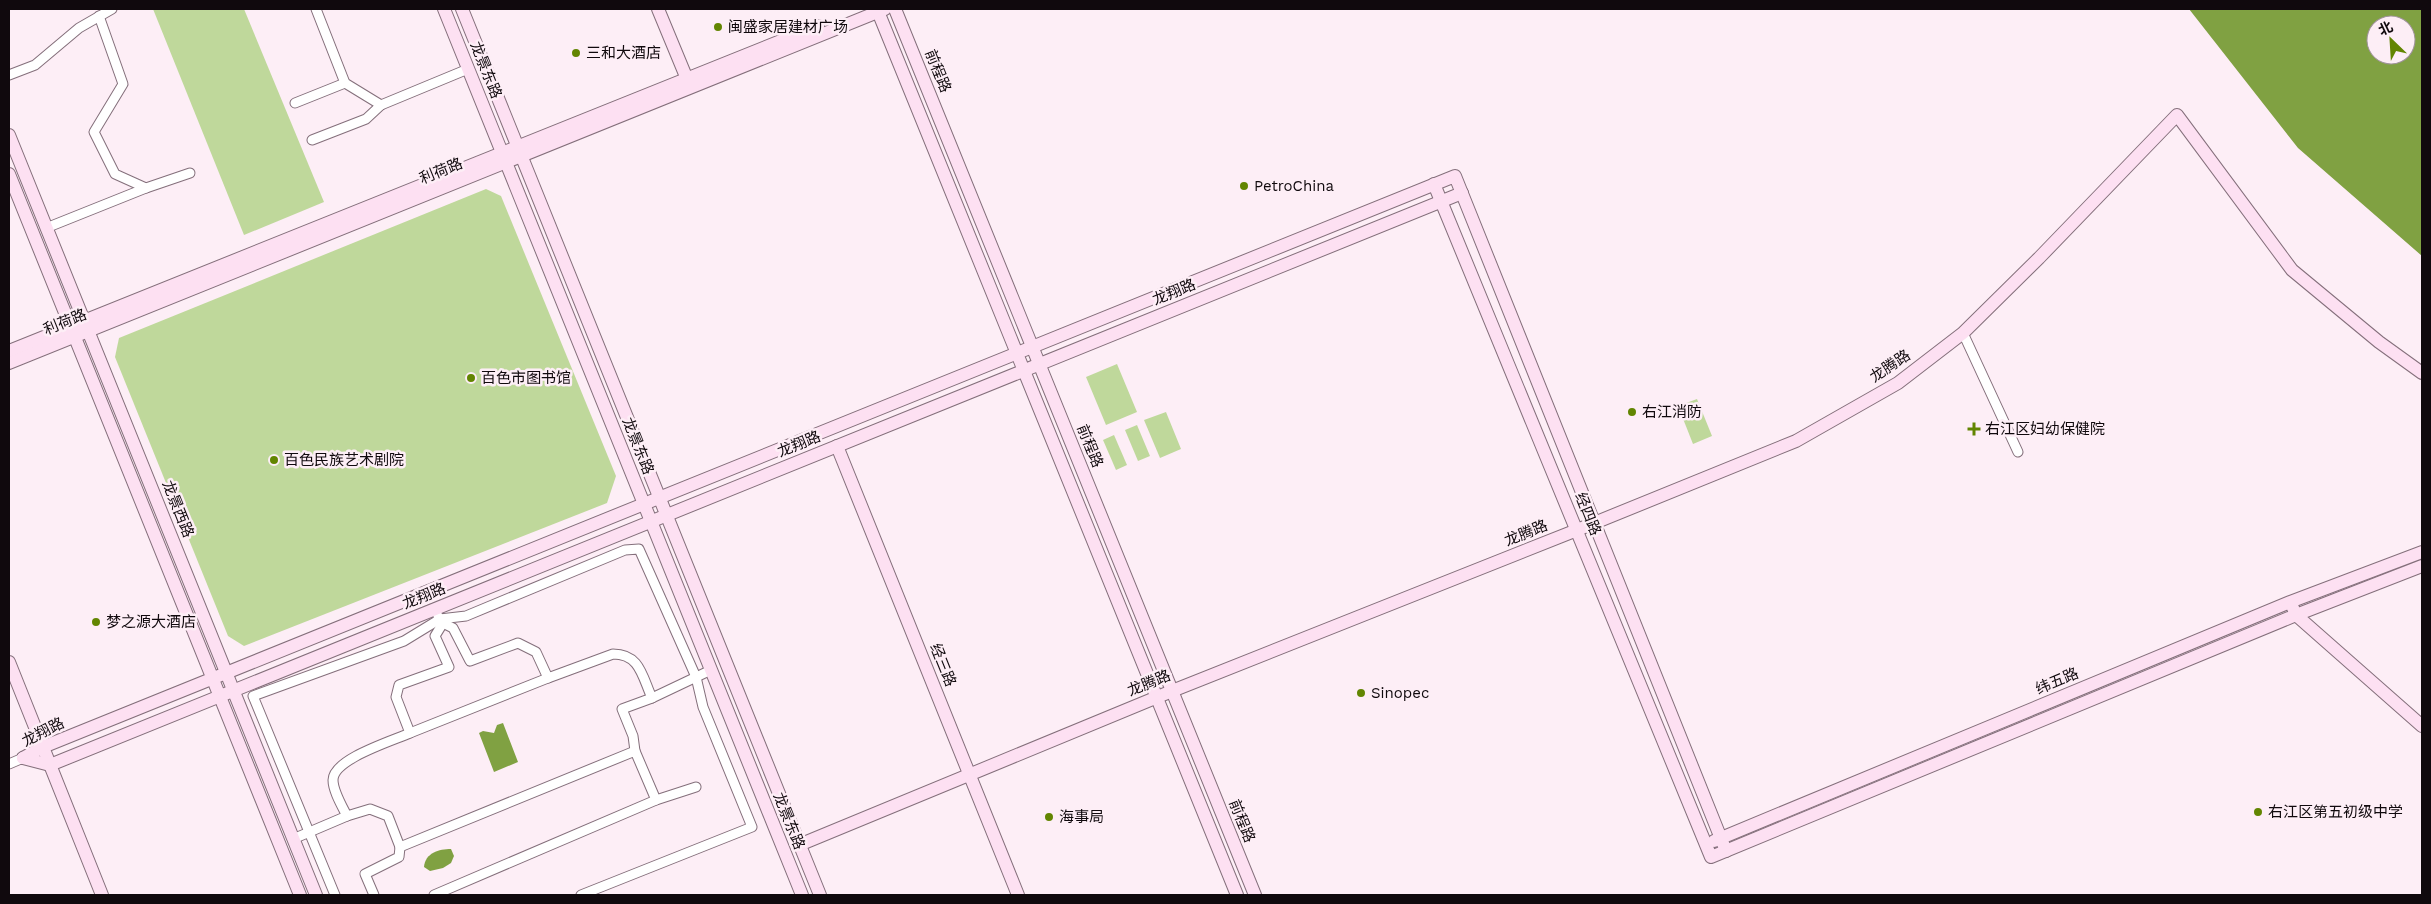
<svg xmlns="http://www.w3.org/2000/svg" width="2431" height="904" viewBox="0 0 2431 904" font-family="'Work Sans','Noto Sans SC',sans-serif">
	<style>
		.green { fill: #bfd89b }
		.water { fill: #80a142; fill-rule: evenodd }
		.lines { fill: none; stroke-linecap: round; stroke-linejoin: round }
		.street-casing { stroke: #846f7b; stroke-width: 11 }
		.secondary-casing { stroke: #846f7b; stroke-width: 14 }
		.street { stroke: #fff; stroke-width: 9 }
		.secondary { stroke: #fde0f2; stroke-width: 12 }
		.poi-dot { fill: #628501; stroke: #fdeef6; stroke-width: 2 }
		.labels { text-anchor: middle; stroke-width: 5; stroke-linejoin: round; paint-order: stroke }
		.poi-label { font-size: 15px; fill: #10090d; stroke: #fdeef6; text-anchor: start }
		.street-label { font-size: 15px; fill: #10090d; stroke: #fdeef6 }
	</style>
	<rect width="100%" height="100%" fill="#fdeef6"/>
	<g class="green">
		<polygon points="153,9 244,9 324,202 244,235"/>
		<polygon points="486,189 501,196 616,476 607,503 244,646 228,636 115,357 119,338"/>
		<polygon points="1117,364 1137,412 1106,425 1086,377"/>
		<polygon points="1697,399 1712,436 1693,444 1678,406"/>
		<polygon points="1166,412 1181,449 1160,458 1144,420"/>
		<polygon points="1137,425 1150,456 1138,461 1125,430"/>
		<polygon points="1114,435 1127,465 1116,470 1103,440"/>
	</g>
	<g class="water">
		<path d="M2189 9H2422V256L2298 148ZM2376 25H2406V55H2376Z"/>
		<polygon points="503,723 518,762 494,772 479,733 483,731 494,733 497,725"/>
		<path d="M451 849 454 856 451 863 443 868 430 871 424 867C425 853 439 849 451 849Z"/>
	</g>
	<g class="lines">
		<defs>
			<g id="street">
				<polyline points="316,9 345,83 381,105 468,69"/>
				<polyline points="99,16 123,84 94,132 115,174 146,188 190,173"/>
				<polyline points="9,75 35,65 79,28 112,9"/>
				<polyline points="295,103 345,83"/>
				<polyline points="312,140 366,119 381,105"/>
				<polyline points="46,228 146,188"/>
				<polyline points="1963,333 2018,452"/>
				<path d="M438 616 443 623 453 628 470 661 518 643 536 652 548 678 613 654C640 654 642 676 652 698L711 670"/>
				<polyline points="410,733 548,678"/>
				<polyline points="635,751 633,736 622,709 652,698"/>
				<polyline points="9,764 23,758"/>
				<polyline points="347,816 370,809 388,816 400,847 635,751 656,800"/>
				<path d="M293 839 347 816C342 806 333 791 333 780 333 759 392 741 410 733L396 697 399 685 449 667 435 636 443 623"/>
				<polyline points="335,895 253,696 404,641 440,619 466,616 625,550 639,549 696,677 703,707 752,827 581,895"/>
				<polyline points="374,895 365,874 399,857 400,847"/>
				<polyline points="434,895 656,800 696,787"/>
			</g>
			<g id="secondary">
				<polyline points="444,9 802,895"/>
				<polyline points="462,9 820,895"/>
				<polyline points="658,9 687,79"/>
				<polyline points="877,9 1237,895"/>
				<polyline points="895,9 1255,895"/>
				<polyline points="9,135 316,895"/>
				<polyline points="9,174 300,895"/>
				<polyline points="1434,184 1711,857 2296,615 2422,566"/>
				<polyline points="9,351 818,26"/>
				<polyline points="9,363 885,9"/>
				<polyline points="837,446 1018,895"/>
				<polyline points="2293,608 2296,615 2422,726"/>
				<polyline points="9,662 102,895"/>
				<polyline points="23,758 43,747 1455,176 1726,851"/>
				<polyline points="23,758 50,765 1462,193"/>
				<polyline points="1714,841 2290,602 2422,552"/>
				<polyline points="799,845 1172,691 1577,530 1796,441 1898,383 1963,333 2039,258 2177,115 2292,270 2379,342 2422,373"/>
			</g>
		</defs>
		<use href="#street" class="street-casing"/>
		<use href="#secondary" class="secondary-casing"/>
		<use href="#street" class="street"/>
		<use href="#secondary" class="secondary"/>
	</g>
	<g class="poi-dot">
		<circle cx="718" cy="27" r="5"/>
		<circle cx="576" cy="53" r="5"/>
		<circle cx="1244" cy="186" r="5"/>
		<circle cx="471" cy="378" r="5"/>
		<circle cx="1632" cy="412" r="5"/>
		<path d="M1971.5 421.5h5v5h5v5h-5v5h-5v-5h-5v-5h5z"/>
		<circle cx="274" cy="460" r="5"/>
		<circle cx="96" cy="622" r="5"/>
		<circle cx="1361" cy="693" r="5"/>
		<circle cx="2258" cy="812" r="5"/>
		<circle cx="1049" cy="817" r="5"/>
	</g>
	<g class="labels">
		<g class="poi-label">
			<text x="728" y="32">闽盛家居建材广场</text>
			<text x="586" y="58">三和大酒店</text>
			<text x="1254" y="191">PetroChina</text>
			<text x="481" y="383">百色市图书馆</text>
			<text x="1642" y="417">右江消防</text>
			<text x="1985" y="434">右江区妇幼保健院</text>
			<text x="284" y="465">百色民族艺术剧院</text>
			<text x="106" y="627">梦之源大酒店</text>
			<text x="1371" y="698">Sinopec</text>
			<text x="2268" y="817">右江区第五初级中学</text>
			<text x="1059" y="822">海事局</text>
		</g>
		<g class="street-label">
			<text transform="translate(486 70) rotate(68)" y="5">龙景东路</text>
			<text transform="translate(938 71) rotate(68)" y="5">前程路</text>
			<text transform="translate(441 171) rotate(-22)" y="5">利荷路</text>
			<text transform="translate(1174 292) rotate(-22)" y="5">龙翔路</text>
			<text transform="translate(65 322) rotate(-22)" y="5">利荷路</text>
			<text transform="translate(1890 366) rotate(-34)" y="5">龙腾路</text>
			<text transform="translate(799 444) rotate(-22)" y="5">龙翔路</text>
			<text transform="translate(638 446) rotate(68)" y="5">龙景东路</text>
			<text transform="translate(1090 446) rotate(68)" y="5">前程路</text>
			<text transform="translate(178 509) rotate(68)" y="5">龙景西路</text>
			<text transform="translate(1588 514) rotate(68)" y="5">经四路</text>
			<text transform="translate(1526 533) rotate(-22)" y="5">龙腾路</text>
			<text transform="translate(424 596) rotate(-22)" y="5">龙翔路</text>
			<text transform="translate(943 665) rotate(68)" y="5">经三路</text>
			<text transform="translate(2057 681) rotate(-23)" y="5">纬五路</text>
			<text transform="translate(1149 683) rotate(-22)" y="5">龙腾路</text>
			<text transform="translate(43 732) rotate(-27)" y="5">龙翔路</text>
			<text transform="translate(789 821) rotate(68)" y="5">龙景东路</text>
			<text transform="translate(1242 821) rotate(68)" y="5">前程路</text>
		</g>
	</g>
	<rect width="2431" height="904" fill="none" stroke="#10090d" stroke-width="20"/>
	<g transform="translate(2391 40) rotate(335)"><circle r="24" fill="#fdeef6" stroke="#9e9299"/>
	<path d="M0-4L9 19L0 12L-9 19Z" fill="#628501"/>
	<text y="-8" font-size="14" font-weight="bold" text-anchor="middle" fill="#10090d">北</text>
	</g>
</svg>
